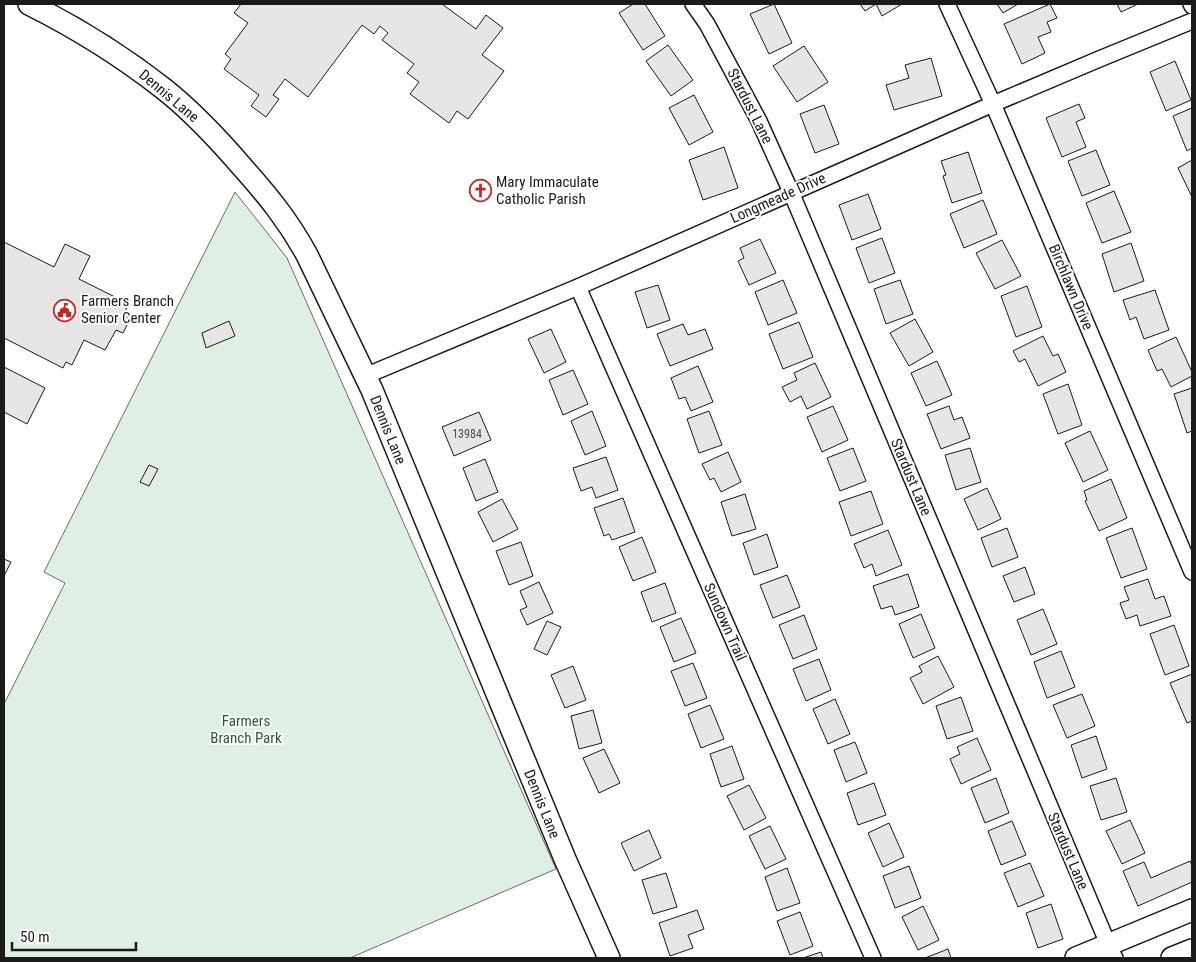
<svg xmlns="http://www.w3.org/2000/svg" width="1196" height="962" viewBox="0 0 1196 962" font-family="'Roboto Condensed',sans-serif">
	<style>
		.green { fill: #e0efe3; stroke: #6a6a6a }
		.building { fill: #e6e6e6; stroke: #1a1a1a }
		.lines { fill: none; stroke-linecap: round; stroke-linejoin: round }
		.street-casing { stroke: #1a1a1a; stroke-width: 18 }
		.secondary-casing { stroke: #1a1a1a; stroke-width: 24 }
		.street { stroke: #fff; stroke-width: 15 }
		.secondary { stroke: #fff; stroke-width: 21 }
		.labels { text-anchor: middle; stroke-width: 4; stroke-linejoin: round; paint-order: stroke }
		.number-label { font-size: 12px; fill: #4d4d4d }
		.street-label { font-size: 15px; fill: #1a1a1a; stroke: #fff }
		.poi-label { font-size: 15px; fill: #1a1a1a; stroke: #fff; text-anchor: start }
		.park-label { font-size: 15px; fill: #2b5a34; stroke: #fff }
	</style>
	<rect width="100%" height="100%" fill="#fff"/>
	<polygon class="green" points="235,192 287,258 556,869 350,958 4,958 4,704 65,583 44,572"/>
	<g class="building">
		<polygon points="241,4 442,4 476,29 486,15 503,28 482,55 504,71 468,119 457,111 449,123 410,94 419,82 407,73 414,64 382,40 388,33 380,26 374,34 362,25 308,97 285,79 273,95 279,99 266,117 251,106 259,95 224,69 231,59 225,54 248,23 234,13"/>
		<polygon points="633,4 645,4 665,36 643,50 619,13"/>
		<polygon points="774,4 792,43 769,54 750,14"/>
		<polygon points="860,4 902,4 882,16 876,4 865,11"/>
		<polygon points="997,4 1018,4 1003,13"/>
		<polygon points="1050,4 1057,18 1047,22 1051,32 1038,37 1045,53 1022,64 1004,24"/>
		<polygon points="1117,4 1138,4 1121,12"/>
		<polygon points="668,45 693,80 671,96 646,61"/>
		<polygon points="804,46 828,82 797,102 773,66"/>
		<polygon points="931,58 942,96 894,110 886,85 909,78 905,65"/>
		<polygon points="1175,61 1191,100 1166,111 1150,72"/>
		<polygon points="694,95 713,132 689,145 669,108"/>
		<polygon points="1079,104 1085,118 1076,122 1086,147 1062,157 1046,118"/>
		<polygon points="824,105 839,144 815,153 800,114"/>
		<polygon points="1192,108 1192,148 1187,151 1173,116"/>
		<polygon points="724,147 738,188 703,200 689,160"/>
		<polygon points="1096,150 1110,185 1082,196 1068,161"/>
		<polygon points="968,152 982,193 952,203 943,176 946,175 941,161"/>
		<polygon points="1192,160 1192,197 1178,168"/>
		<polygon points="1114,191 1131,232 1102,243 1086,203"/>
		<polygon points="868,194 881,229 852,240 839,205"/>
		<polygon points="983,200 997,234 964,248 950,214"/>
		<polygon points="882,238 895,273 869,283 856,248"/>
		<polygon points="760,239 776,273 749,285 738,261 744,258 740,248"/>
		<polygon points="1002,240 1021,276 995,289 976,253"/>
		<polygon points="4,242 54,267 65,244 90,256 79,279 129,304 123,315 130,319 123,333 116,330 105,350 84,340 72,365 66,362 63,368 4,338"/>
		<polygon points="1131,243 1144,281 1114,292 1102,254"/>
		<polygon points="783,280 797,313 768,325 755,292"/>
		<polygon points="900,280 913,314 886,324 874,289"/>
		<polygon points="658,285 670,320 647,328 635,292"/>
		<polygon points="1027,286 1042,327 1016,337 1001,296"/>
		<polygon points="1155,290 1169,330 1144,339 1136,317 1130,320 1123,300"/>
		<polygon points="915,319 933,352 909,366 890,333"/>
		<polygon points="229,321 235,336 206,348 202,333"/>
		<polygon points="799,322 813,357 783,369 769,334"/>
		<polygon points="683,324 688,335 705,329 713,349 670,366 657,334"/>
		<polygon points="551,329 566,362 544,373 528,339"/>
		<polygon points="1043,336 1053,356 1058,354 1066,372 1038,386 1025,359 1019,362 1013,351"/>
		<polygon points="1176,337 1192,372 1192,376 1171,387 1162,369 1157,371 1148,350"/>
		<polygon points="937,361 952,395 926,406 911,373"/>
		<polygon points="815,363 831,397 807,409 801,396 790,402 782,387 797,380 794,373"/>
		<polygon points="698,366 713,402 691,411 685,397 679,399 671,378"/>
		<polygon points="4,367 45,388 27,424 4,412"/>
		<polygon points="573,370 588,404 563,415 549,380"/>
		<polygon points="1068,384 1082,425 1058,434 1043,394"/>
		<polygon points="1192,388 1192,431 1187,433 1174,394"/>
		<polygon points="833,406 848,440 822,452 807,417"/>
		<polygon points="949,406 954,420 962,417 970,438 941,449 927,414"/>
		<polygon points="592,411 606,446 585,455 571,421"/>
		<polygon points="709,411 722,445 699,453 687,419"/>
		<polygon points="479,412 491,440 454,456 442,427"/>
		<polygon points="1090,431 1108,470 1083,482 1065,443"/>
		<polygon points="853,448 866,481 840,491 827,458"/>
		<polygon points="970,448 981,482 956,490 945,455"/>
		<polygon points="728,452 741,482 721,492 714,478 710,480 702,464"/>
		<polygon points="606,457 618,490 596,498 592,487 581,491 573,468"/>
		<polygon points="485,459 498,492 476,501 463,468"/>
		<polygon points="149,465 158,469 149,486 140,482"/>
		<polygon points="1111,479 1127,518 1099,531 1085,501 1087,500 1084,491"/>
		<polygon points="987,488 1001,519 978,530 964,499"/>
		<polygon points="871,491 883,524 851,536 839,502"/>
		<polygon points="745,494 756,529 732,536 721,502"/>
		<polygon points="623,498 635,532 612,540 609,534 604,536 594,508"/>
		<polygon points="502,499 518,529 493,542 478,512"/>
		<polygon points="1007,528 1018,557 992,567 981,538"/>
		<polygon points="1132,528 1147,569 1121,578 1106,538"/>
		<polygon points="888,530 902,565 876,576 872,564 864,568 854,544"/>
		<polygon points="767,534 778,567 754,575 743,543"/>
		<polygon points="642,537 656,572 633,581 619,547"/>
		<polygon points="521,542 533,576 509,585 496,551"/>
		<polygon points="4,559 11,562 4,576"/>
		<polygon points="1025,567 1035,594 1014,602 1003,576"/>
		<polygon points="908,574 919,607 895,615 892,606 881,609 873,586"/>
		<polygon points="787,575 800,607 773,618 760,585"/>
		<polygon points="1148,579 1155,599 1164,596 1171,616 1140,626 1137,615 1126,619 1120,603 1129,600 1124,587"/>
		<polygon points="539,582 553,613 527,625 520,610 527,607 520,591"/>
		<polygon points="665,583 676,613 652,622 641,592"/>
		<polygon points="1043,609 1057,644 1031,655 1017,620"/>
		<polygon points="921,614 935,648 913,658 899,624"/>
		<polygon points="804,615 817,649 793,659 779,625"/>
		<polygon points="681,618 696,653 674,662 660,627"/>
		<polygon points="547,621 561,627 547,655 534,649"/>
		<polygon points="1174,625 1189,666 1165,675 1150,634"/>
		<polygon points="1061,651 1075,687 1047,698 1034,662"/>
		<polygon points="938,656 954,687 923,704 910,678 922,672 919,666"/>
		<polygon points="819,659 831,690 806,701 793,669"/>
		<polygon points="693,663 707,698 685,706 671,671"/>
		<polygon points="573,666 586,700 565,708 551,675"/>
		<polygon points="1192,674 1192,721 1187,723 1170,683"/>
		<polygon points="1082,694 1095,726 1067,738 1053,705"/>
		<polygon points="961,697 973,731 947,739 936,706"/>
		<polygon points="835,699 850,734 828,744 813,709"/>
		<polygon points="710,705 724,739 701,748 688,714"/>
		<polygon points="593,710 602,743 579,749 571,716"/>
		<polygon points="1096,736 1107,769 1082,778 1071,745"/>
		<polygon points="977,738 991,770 961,784 950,759 960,754 957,747"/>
		<polygon points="855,742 867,773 846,782 834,750"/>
		<polygon points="732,746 744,779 721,787 710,754"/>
		<polygon points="604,749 620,783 599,793 583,758"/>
		<polygon points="996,778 1009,813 985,823 971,788"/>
		<polygon points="1116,778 1127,812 1101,820 1090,786"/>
		<polygon points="874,783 886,815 858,825 847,793"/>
		<polygon points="749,785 766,818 744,830 727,796"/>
		<polygon points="1130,820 1145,853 1122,864 1106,831"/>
		<polygon points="1012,821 1026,855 1001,865 988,831"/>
		<polygon points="889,823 904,857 883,867 868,833"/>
		<polygon points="770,826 786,859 765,869 749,836"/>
		<polygon points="649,830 661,858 634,871 621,843"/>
		<polygon points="1190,861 1192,865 1192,882 1138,906 1123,871 1144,862 1151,878"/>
		<polygon points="1030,863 1044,896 1018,907 1004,873"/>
		<polygon points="909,866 921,898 895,908 883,876"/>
		<polygon points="787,868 800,903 777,911 765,877"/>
		<polygon points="666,873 677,907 653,914 642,880"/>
		<polygon points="1051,904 1063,939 1038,948 1026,913"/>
		<polygon points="923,906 939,940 918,950 902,917"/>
		<polygon points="697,910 704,929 688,935 693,948 670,956 659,923"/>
		<polygon points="800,912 813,946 790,955 777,921"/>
		<polygon points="948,949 951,958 925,958"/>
		<polygon points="821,952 823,958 803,958"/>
	</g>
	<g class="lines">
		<defs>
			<g id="street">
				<polyline points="693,4 707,24 759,121 791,192 1108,944 1115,958"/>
				<polyline points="947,4 993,104 1192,572"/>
				<polyline points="1191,4 1192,6"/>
				<polyline points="578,287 873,958"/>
				<polyline points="365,376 578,287 993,104 1097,60 1192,21"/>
			</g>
			<g id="secondary">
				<path d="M29 4C77 28 122 56 164 89 193 112 220 141 244 169 269 197 289 222 307 255L372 390 565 859 609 958"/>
				<polyline points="1076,958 1192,910"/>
				<polyline points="1172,958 1192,950"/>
			</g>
		</defs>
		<use href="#street" class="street-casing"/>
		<use href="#secondary" class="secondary-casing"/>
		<use href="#street" class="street"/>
		<use href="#secondary" class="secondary"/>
	</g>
	<defs>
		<symbol id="church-ring" viewBox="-11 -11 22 22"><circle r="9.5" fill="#fff" stroke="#c62828" stroke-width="1.5"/><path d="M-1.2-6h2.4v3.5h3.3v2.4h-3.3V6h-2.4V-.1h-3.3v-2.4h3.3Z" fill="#c62828"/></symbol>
		<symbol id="civic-ring" viewBox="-11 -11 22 22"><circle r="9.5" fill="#fff" stroke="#c62828" stroke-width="1.5"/><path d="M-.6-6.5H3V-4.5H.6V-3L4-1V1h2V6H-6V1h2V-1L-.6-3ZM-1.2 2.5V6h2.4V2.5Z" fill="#c62828"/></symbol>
	</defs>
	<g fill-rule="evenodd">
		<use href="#church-ring" x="468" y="178" width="25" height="25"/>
		<use href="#civic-ring" x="52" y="298" width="25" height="25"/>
	</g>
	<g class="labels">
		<g class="number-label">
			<text x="467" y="438">13984</text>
		</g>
		<g class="street-label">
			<text transform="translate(169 96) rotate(40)" y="5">Dennis Lane</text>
			<text transform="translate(750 106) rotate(63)" y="5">Stardust Lane</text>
			<text transform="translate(778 198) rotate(-24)" y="5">Longmeade Drive</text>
			<text transform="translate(1071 287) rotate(67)" y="5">Birchlawn Drive</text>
			<text transform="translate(388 430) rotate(68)" y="5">Dennis Lane</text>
			<text transform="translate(911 477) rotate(67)" y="5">Stardust Lane</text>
			<text transform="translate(725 622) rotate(66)" y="5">Sundown Trail</text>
			<text transform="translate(542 804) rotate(68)" y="5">Dennis Lane</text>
			<text transform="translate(1068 851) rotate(67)" y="5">Stardust Lane</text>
		</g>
		<g class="poi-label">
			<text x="496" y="187">Mary Immaculate<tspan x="496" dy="17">Catholic Parish</tspan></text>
			<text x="81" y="306">Farmers Branch<tspan x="81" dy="17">Senior Center</tspan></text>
		</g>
		<g class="park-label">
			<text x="246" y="726">Farmers<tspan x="246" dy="17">Branch Park</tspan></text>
		</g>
	</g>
	<rect width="1196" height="962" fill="none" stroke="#1a1a1a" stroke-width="10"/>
	<path d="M12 942v8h124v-8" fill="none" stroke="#1a1a1a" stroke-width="2.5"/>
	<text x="20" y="942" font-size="15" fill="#1a1a1a" stroke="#ffffff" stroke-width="4" paint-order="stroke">50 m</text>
</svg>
